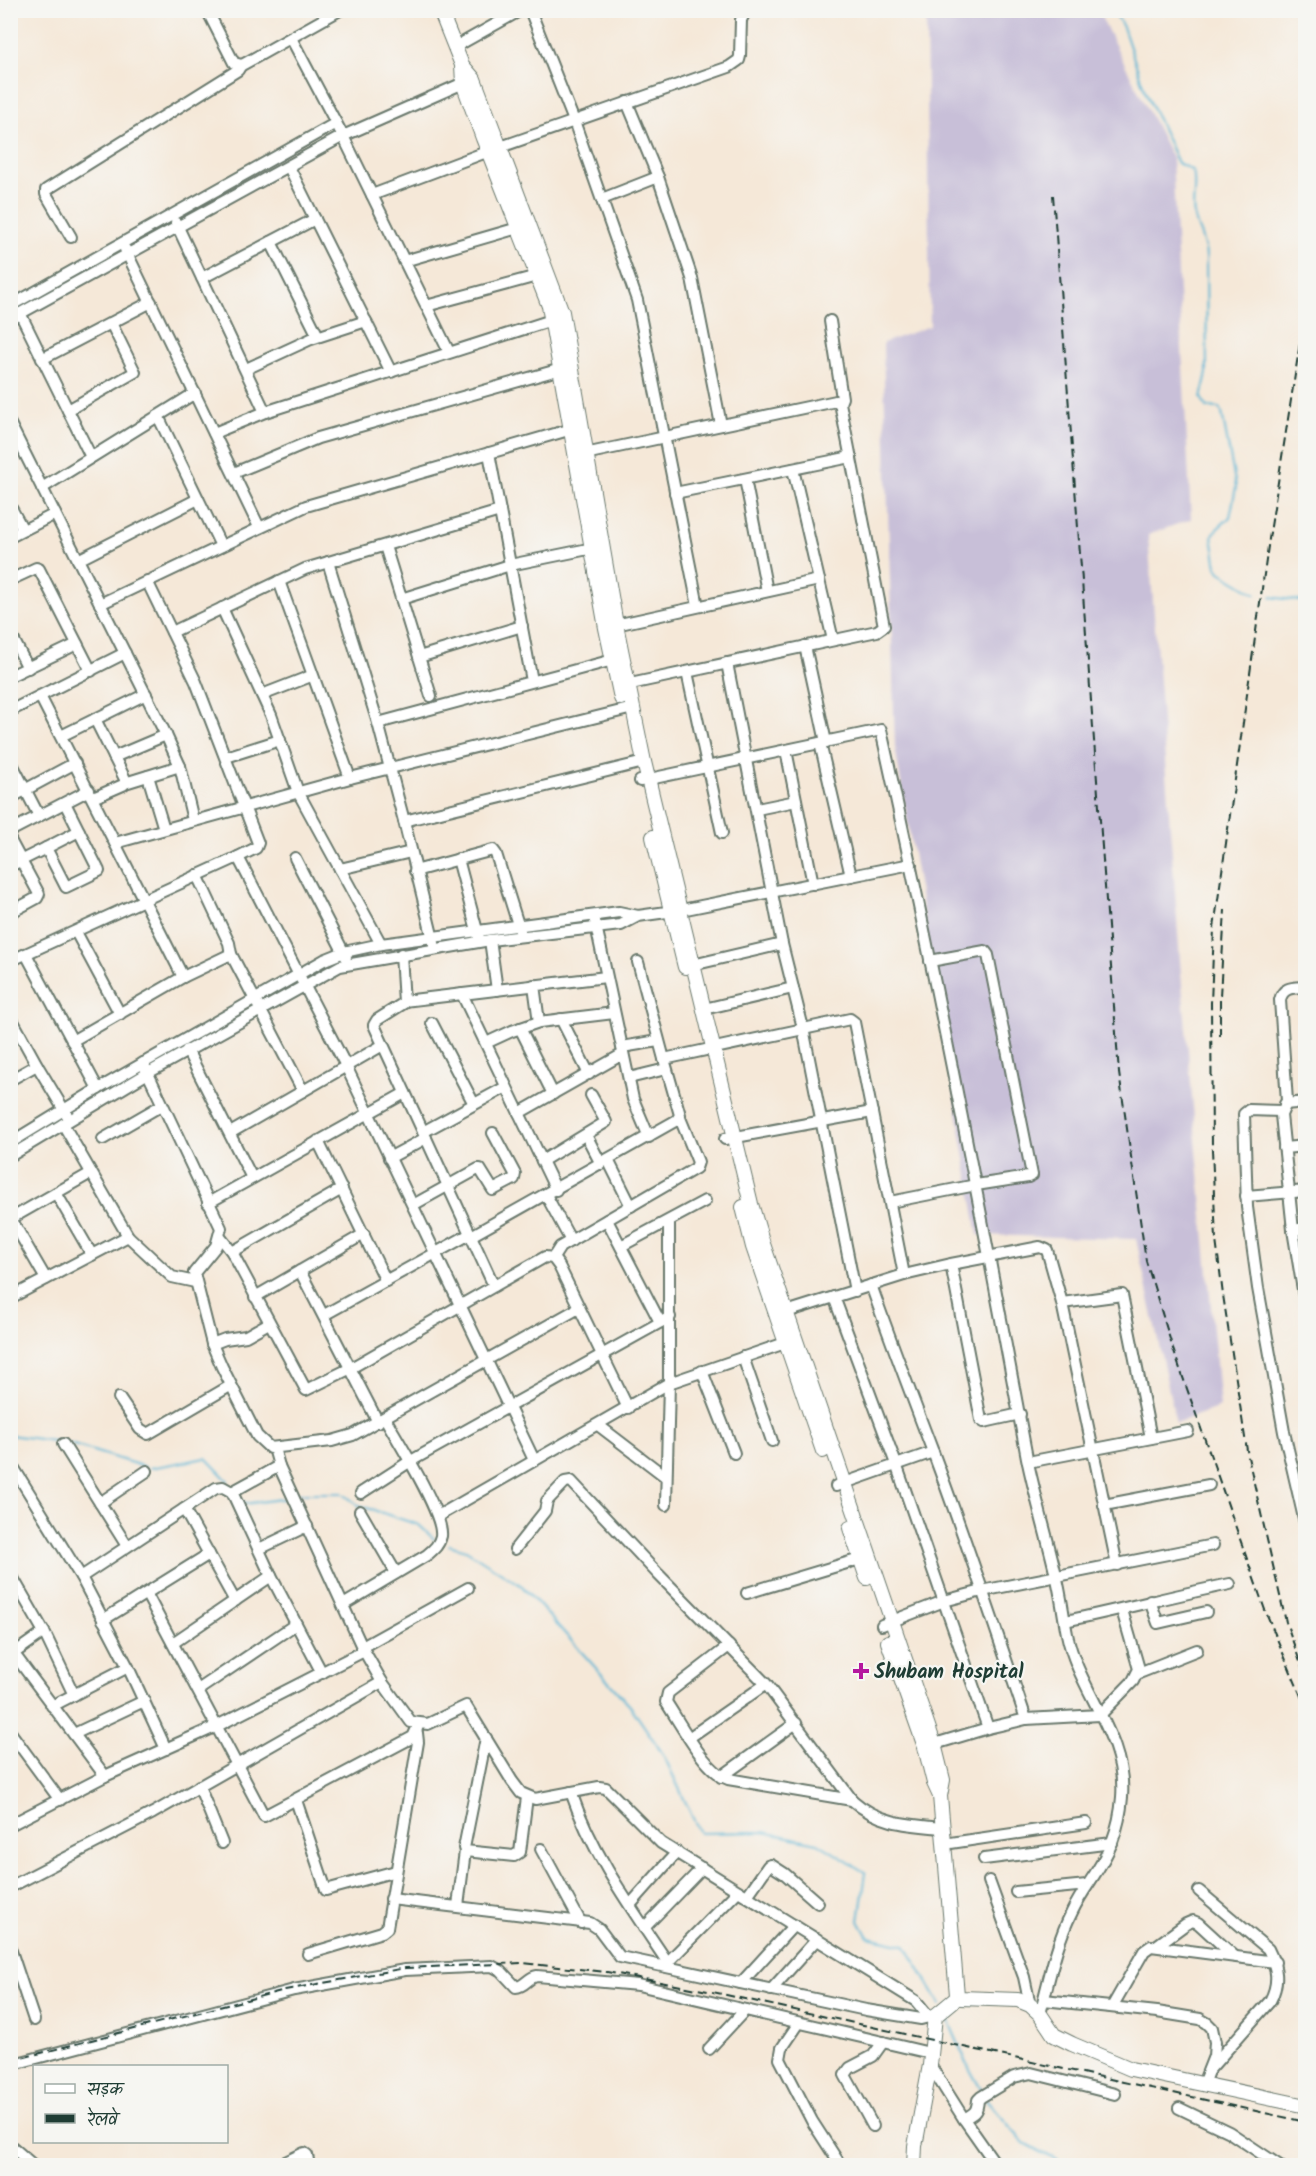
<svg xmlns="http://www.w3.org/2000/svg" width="1316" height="2176" viewBox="0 0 1316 2176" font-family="Kalam,'Playpen Sans Deva',sans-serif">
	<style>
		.industrial { fill: #c8bfd8 }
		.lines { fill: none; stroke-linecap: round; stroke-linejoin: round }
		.stream { stroke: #56b4d4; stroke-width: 2 }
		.minor-casing { stroke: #6a796d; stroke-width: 14 }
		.major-casing { stroke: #6a796d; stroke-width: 16 }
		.minor { stroke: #fff; stroke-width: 10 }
		.major { stroke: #fff; stroke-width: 14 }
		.rail { stroke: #1f3d34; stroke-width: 2; stroke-dasharray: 9 4.5; stroke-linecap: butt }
		.poi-dot { fill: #b5179e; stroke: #f6f6f2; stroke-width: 2 }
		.labels { text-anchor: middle; stroke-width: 4.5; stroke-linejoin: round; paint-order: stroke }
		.poi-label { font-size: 20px; font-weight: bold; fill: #1f3d34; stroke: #f6f6f2; text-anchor: start }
	</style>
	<rect width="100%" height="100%" fill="#f6f6f2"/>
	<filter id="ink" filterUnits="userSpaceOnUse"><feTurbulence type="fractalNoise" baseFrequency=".0167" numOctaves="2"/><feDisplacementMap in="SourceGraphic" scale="12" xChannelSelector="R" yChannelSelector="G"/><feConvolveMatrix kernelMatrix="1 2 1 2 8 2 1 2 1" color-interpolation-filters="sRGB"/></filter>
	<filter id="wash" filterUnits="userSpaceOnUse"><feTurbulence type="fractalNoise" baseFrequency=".008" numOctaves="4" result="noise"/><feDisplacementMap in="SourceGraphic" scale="24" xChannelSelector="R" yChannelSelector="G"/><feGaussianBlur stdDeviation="1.35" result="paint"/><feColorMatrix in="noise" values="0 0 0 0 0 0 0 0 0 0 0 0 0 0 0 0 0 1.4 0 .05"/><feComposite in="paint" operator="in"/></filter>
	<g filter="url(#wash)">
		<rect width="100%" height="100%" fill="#f5e8d8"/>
		<polygon class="industrial" points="926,11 1098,11 1172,158 1191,519 1148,535 1181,973 1220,1407 1176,1423 1136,1239 978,1235 895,747 883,343 930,326"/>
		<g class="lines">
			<g class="stream">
				<path d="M1113 10 1123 27 1145 91 1178 163 1193 171C1197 187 1191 200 1194 215 1197 230 1206 242 1206 257L1207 373 1201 398 1207 407 1219 408 1222 413 1236 487 1230 517 1216 530 1212 537 1217 567 1220 572 1256 594"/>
				<polyline points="1271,597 1306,602"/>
				<polyline points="10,1435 61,1442"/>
				<polyline points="67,1443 145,1467"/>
				<polyline points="150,1468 206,1458 228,1481"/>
				<polyline points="299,1493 342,1493 358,1505 419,1525 434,1539"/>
				<polyline points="241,1500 244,1504 289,1498"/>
				<polyline points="449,1545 466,1550 522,1586 631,1707 663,1754 700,1833 763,1832 818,1843 866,1873 859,1921 868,1937 905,1945 941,2005"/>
				<polyline points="946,2015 969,2068 982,2091"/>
				<polyline points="986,2099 1023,2142 1067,2166"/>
			</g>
		</g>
	</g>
	<g filter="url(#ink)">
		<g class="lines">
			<defs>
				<g id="minor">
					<polyline points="207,10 234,63 242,65 340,10"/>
					<polyline points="530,10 574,121 637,300 698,606"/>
					<polyline points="291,38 343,136 449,352"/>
					<polyline points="455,47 521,10"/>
					<polyline points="627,102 658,177 692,278 721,425"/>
					<polyline points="289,167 391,372"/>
					<polyline points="372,195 489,151 729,67 739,60 740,56 741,20 746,10"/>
					<polyline points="602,199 658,177"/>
					<polyline points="176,223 265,412"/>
					<polyline points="71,237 46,194 46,190 238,70 241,65"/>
					<polyline points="271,242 318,336"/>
					<polyline points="125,249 259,527"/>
					<polyline points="404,261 518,228"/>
					<polyline points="202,278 315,219"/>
					<polyline points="10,306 336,123"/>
					<polyline points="426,306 537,276"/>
					<polyline points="20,313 91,457"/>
					<polyline points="10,319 343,136 468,81"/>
					<polyline points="830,321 842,398 840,403"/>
					<polyline points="42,359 151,302"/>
					<polyline points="246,369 311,339 366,321"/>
					<polyline points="68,410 135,372 111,323"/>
					<polyline points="158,416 221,546"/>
					<polyline points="10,424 166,735 180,766 193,820"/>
					<polyline points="214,433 265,412 558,318"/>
					<polyline points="489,453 532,681"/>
					<polyline points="580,455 836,401 840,403 884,626 877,631 621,686"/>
					<polyline points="793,469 833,640"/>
					<polyline points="234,473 318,438 561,369"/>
					<polyline points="745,479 767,591"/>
					<polyline points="42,488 195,393"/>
					<polyline points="675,493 851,457"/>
					<polyline points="10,506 23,530"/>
					<polyline points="10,537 55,514"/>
					<polyline points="385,546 431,696"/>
					<polyline points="78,560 198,499"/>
					<polyline points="328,562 378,723 404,821 434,943"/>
					<polyline points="10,580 36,568 39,569 91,671"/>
					<polyline points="279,581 350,778"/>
					<polyline points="401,599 510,565 598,547"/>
					<polyline points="100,604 306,506 572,429"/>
					<polyline points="222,608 271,715 298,792 381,944"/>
					<polyline points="611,626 819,580"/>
					<polyline points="172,632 305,569 500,511"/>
					<polyline points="10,633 28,668"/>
					<polyline points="805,646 826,742"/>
					<polyline points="419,657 522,626"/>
					<polyline points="727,663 782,944 803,1028 855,1291"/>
					<polyline points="687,672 722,833"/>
					<polyline points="10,676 77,644"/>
					<polyline points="262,695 311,676"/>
					<polyline points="40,696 183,977"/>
					<polyline points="10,711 125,653"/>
					<polyline points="378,723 613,660"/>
					<polyline points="61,736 146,694"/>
					<polyline points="820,743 851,876"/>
					<polyline points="786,750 813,884"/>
					<polyline points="114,757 166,735"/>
					<polyline points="226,757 280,740"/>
					<polyline points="10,760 39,816"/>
					<polyline points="148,776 164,829"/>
					<path d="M640 781 881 730C935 972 982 1215 1027 1458 1035 1497 1047 1536 1056 1575 1061 1594 1063 1614 1067 1634 1078 1690 1127 1737 1122 1797 1121 1811 1117 1829 1112 1842 1103 1867 1083 1888 1072 1912 1056 1943 1049 1980 1040 2014"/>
					<polyline points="125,783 180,766"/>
					<polyline points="10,798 75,763"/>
					<polyline points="93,798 123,785 126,781 95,719"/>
					<polyline points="757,809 796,801"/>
					<polyline points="404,821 644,762"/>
					<polyline points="10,831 89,790"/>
					<polyline points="10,840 39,894 37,898 13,911 10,909"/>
					<polyline points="115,843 350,778 633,708"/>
					<polyline points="46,848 79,831"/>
					<polyline points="238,857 346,1066 534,1460"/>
					<polyline points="295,858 346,957"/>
					<polyline points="458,859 479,938"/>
					<polyline points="10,866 46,848 66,887 99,871 65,803"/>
					<polyline points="340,869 411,852"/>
					<polyline points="415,871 493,850 496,854 520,931"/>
					<polyline points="197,875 229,943 231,954"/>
					<polyline points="595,921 633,1099 649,1137"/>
					<polyline points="76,932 120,1014"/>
					<polyline points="490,940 497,990"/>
					<polyline points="26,954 98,1089"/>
					<polyline points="401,954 404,1003 377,1020 374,1025 494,1286"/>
					<polyline points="10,961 238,857 256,848 258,843 196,682 147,581"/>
					<polyline points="638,962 664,1059 850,1019 854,1022 904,1275"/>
					<polyline points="688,966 782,944"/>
					<polyline points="534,985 539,1022"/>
					<path d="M1306 987C1294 988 1283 986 1280 1000L1287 1101 1281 1115 1293 1230 1306 1308"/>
					<polyline points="462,994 556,1190"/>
					<polyline points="404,1001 606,977"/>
					<polyline points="704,1009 793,988"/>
					<polyline points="10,1016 37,1065 10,1080"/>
					<polyline points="561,1019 589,1074"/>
					<polyline points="432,1023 474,1104"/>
					<polyline points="520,1028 553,1094"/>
					<polyline points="72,1041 183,977 231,954 303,1091"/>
					<polyline points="486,1043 512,1031 539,1022 614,1013"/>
					<polyline points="622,1047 658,1041"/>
					<polyline points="187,1050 252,1178"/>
					<polyline points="143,1063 221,1228 216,1246 194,1273 212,1344 222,1367 257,1436 270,1448 332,1441 353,1435 579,1308"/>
					<polyline points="37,1065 67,1115"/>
					<polyline points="629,1078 666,1069"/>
					<polyline points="1285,1104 1306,1102"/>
					<polyline points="1282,1111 1249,1110 1244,1114 1247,1207 1258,1288 1284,1432 1306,1527"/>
					<polyline points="519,1113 623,1054"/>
					<polyline points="63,1124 128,1236"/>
					<polyline points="423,1132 506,1087"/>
					<polyline points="230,1133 383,1045"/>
					<polyline points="586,1135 601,1164"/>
					<polyline points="103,1139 162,1105"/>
					<polyline points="725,1139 872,1112"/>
					<polyline points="318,1141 386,1281"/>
					<polyline points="10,1143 98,1089 324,960 344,952 381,944 619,912 638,916"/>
					<polyline points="1284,1148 1306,1146"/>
					<polyline points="10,1156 148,1073 340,966 490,940 621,925 638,916 681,910 911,864"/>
					<polyline points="389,1158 426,1138"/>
					<polyline points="608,1160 631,1206"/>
					<polyline points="542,1161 606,1122 591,1095"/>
					<polyline points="56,1193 92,1255"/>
					<polyline points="546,1195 571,1241"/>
					<polyline points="1246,1196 1306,1191"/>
					<polyline points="890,1202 976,1185 1028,1177 1032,1175 988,955 985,951 930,961"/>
					<polyline points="208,1203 405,1093"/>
					<polyline points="413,1205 478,1169 480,1169 493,1190 514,1179 515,1174 493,1133"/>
					<polyline points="10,1217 46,1279"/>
					<polyline points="12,1218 91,1173"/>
					<polyline points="607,1220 660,1322"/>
					<polyline points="1293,1230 1306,1228"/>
					<polyline points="471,1236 677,1120 680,1115 664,1059"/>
					<polyline points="220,1237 232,1252 306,1390 351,1368 545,1257 553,1258 559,1266 628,1408"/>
					<polyline points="621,1246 705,1201"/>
					<polyline points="232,1252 342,1189"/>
					<polyline points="553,1258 560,1247 696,1168 698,1162 680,1118"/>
					<polyline points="951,1264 981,1420 984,1422 1020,1414"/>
					<polyline points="300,1271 378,1422"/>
					<path d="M871 1285C891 1342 912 1397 933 1452 966 1540 996 1630 1026 1719L988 1728 928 1746"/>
					<polyline points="255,1297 364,1234"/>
					<polyline points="834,1297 896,1464 988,1728"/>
					<polyline points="10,1298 128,1236 172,1277 195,1282"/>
					<polyline points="1062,1303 1122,1295 1151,1438"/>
					<polyline points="780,1314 904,1275 951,1264 1040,1247 1047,1250 1062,1303 1117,1565"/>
					<polyline points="324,1315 470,1234"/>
					<polyline points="212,1344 225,1339 246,1336 269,1323"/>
					<polyline points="743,1357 772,1441"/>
					<polyline points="702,1371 734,1453"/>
					<polyline points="119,1398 140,1429 148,1434 230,1386"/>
					<polyline points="598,1425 666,1477"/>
					<polyline points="63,1444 127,1546"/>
					<polyline points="274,1448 279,1466 362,1647 382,1682 411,1722 428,1724 466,1706 512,1781 521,1793 535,1799 599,1787 606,1788 661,1843 916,2001 934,2023"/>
					<polyline points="10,1462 81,1577 128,1667 166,1749"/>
					<polyline points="1028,1462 1188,1431"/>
					<polyline points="836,1486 933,1452"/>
					<polyline points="232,1492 271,1576 322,1673"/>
					<polyline points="361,1493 409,1462 670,1317"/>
					<polyline points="100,1503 147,1471"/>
					<polyline points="666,1505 669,1383 669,1221"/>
					<polyline points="1104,1505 1209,1485"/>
					<polyline points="184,1509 235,1601"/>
					<polyline points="360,1511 396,1573"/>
					<polyline points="438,1516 669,1383 791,1341"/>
					<polyline points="259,1549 307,1526"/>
					<path d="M515 1549 545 1511 547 1501 565 1482 571 1481 658 1574 766 1684 852 1800C879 1824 909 1825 943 1828"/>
					<polyline points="10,1573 44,1632 74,1695"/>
					<polyline points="81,1577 216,1488 223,1487 232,1492 279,1466"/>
					<polyline points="747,1593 860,1559"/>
					<polyline points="147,1595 264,1816 413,1737 419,1724"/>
					<polyline points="1150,1601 1158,1623 1206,1612"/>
					<path d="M343 1605 427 1555C434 1549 439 1545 441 1536 444 1514 398 1441 385 1418"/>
					<polyline points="103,1620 209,1554"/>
					<path d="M1065 1621C1120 1610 1175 1595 1230 1584"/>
					<polyline points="882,1625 944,1601 982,1591 1213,1545"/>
					<polyline points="173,1643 271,1576"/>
					<path d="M729 1646 668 1693 666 1702C680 1723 705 1771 728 1779L852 1800"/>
					<polyline points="362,1647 468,1588"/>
					<polyline points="14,1654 105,1776"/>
					<polyline points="10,1656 44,1632"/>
					<polyline points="1139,1673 1197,1650"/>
					<polyline points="198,1690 296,1624"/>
					<polyline points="52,1706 128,1667"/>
					<polyline points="1026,1719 1100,1715 1133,1681 1139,1669 1122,1610"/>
					<polyline points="10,1732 60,1800"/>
					<polyline points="74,1734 144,1701"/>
					<polyline points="690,1737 766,1684"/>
					<polyline points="486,1738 464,1848 465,1851 514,1856 520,1852 527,1797"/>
					<polyline points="721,1777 796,1723"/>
					<polyline points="199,1786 222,1843"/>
					<path d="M571 1792C592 1854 632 1909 668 1963"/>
					<polyline points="296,1800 326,1890 396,1871"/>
					<polyline points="10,1825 105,1776 217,1726 364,1651"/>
					<polyline points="944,1844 1086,1823"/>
					<polyline points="541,1849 581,1923"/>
					<polyline points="984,1859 1112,1843"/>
					<polyline points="989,1881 1024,1977 1030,2005"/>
					<polyline points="10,1887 153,1813 382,1682"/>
					<path d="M1199 1891 1268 1949C1277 1967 1280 1982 1270 2001L1209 2070"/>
					<polyline points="1016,1892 1087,1885"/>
					<polyline points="747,1896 768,1866 771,1865 785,1874 818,1903"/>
					<polyline points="391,1899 590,1923 599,1929 620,1957 866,2010 921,2019 929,2017"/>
					<polyline points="630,1905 677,1852"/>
					<polyline points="458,1906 465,1851"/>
					<polyline points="644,1928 702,1868"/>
					<polyline points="1156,1946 1186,1924 1193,1921 1198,1923 1234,1956"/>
					<polyline points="10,1948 34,2020"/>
					<polyline points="308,1954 382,1932 387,1928 418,1742 417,1733"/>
					<polyline points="664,1966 738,1891"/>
					<polyline points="741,1983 794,1925"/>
					<polyline points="771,1990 817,1939"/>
					<polyline points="1044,2000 1157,2012 1200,2019 1207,2023 1212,2028 1215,2042 1214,2056 1203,2084"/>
					<polyline points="1112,2007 1144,1951 1151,1946 1275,1962"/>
					<polyline points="799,2023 782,2048 780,2059 812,2121 841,2166"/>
					<polyline points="709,2049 745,2010"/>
					<path d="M10 2065 294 1990 405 1970 492 1966 501 1971 516 1987C525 1987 528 1977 537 1976L638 1985 930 2053"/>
					<polyline points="930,2065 964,2119 997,2166"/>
					<polyline points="1179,2108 1229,2132 1280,2166"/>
					<path d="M964 2119C974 2113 977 2113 978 2100L981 2097 1014 2077 1031 2073 1115 2094"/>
					<polyline points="873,2126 845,2075 850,2068 873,2056 883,2042"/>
					<polyline points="10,2145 34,2166"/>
					<polyline points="277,2166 304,2153 307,2155 309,2166"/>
				</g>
				<g id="major">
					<polyline points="440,10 462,65 463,83 483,138 549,306 606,628 621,698"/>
					<polyline points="462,65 474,79 562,312 616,625 644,762 751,1204 763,1244 934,1744 943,1780 940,1796 957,1995 961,1998 1018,2000 1030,2005 1040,2014 1054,2035 1072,2044 1131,2069 1306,2106"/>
					<polyline points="653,837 685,967"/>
					<polyline points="743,1207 753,1247 823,1451"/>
					<polyline points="850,1528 867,1578"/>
					<polyline points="888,1642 925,1747 934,1783 940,1796"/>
					<polyline points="914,2166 915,2146 930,2065 935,2016 958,1997"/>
				</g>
			</defs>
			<use href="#minor" class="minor-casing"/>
			<use href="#major" class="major-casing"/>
			<use href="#minor" class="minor"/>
			<use href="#major" class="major"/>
			<g class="rail">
				<polyline points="1053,195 1119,1073 1146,1261 1173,1349 1265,1610 1306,1708"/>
				<polyline points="1306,305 1269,539 1214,928 1211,1003 1212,1149 1216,1240 1223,1295 1248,1457 1286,1622 1306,1679"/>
				<polyline points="1220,1036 1220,996 1225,910"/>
				<polyline points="10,2061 285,1990 405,1968 522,1963 607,1972 708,1991 1306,2122"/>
			</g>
		</g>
	</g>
	<path class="poi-dot" d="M858 1662h6v6h6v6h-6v6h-6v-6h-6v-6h6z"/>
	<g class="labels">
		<g class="poi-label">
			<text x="874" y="1678">Shubam Hospital</text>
		</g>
	</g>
	<rect width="1316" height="2176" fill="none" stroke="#f6f6f2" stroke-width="36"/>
	<rect x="33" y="2065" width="195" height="78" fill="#f6f6f2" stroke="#a0aca6" stroke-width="1.5"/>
	<rect x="45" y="2084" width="30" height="9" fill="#ffffff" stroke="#a0aca6" stroke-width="1.5"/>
	<text x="87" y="2095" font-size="18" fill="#1f3d34">सड़क</text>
	<rect x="45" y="2114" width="30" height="9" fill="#1f3d34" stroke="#a0aca6" stroke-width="1.5"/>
	<text x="87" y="2125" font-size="18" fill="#1f3d34">रेलवे</text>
</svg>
